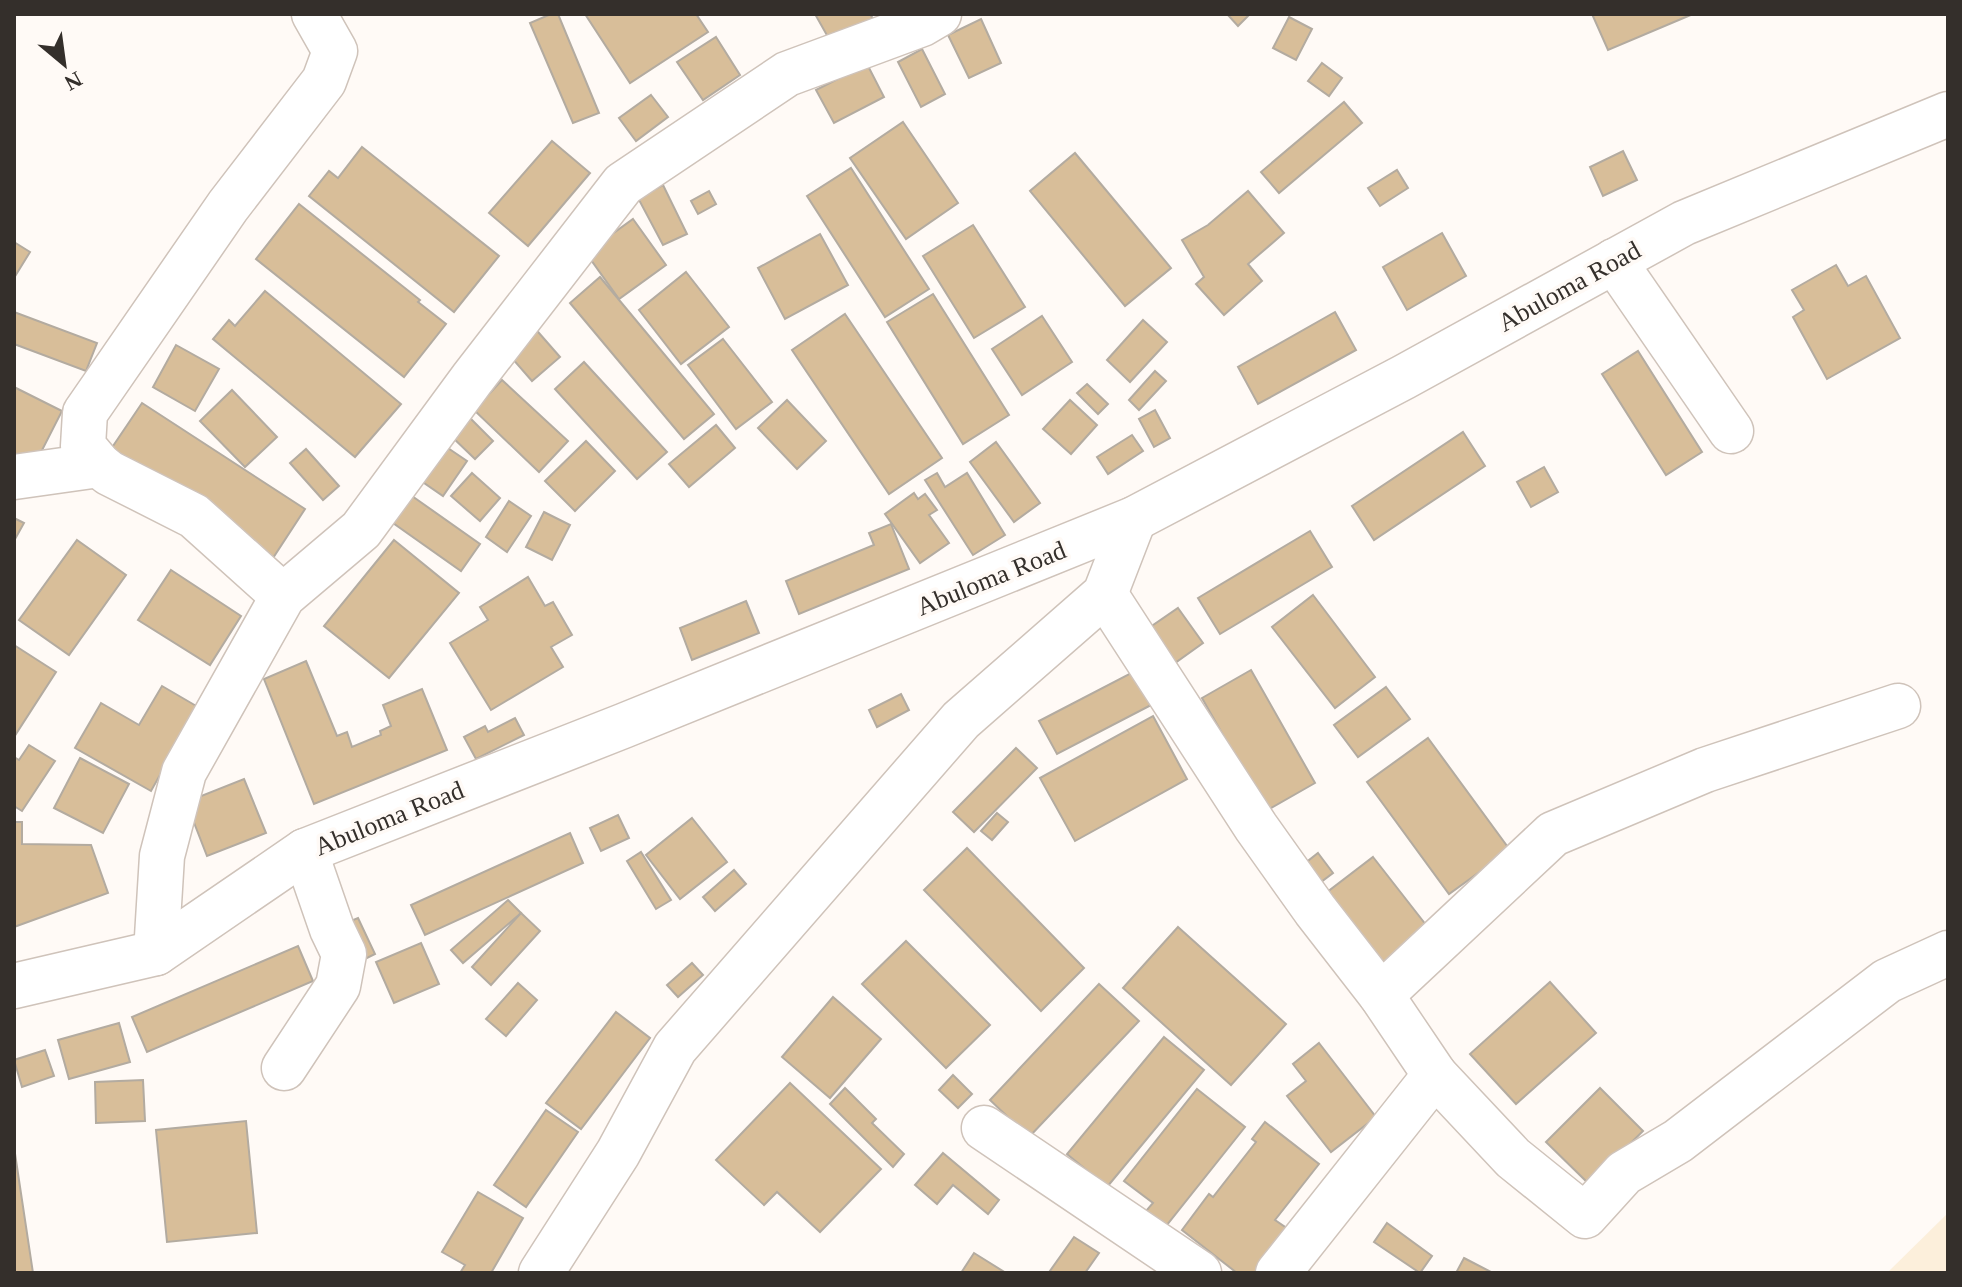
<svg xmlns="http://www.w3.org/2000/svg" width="1962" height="1287" viewBox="0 0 1962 1287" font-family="Georgia,serif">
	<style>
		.education { fill: #fcefdb }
		.building { fill: #d8be99; stroke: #b3aba0; stroke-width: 2 }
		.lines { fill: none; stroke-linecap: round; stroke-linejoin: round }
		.minor-casing { stroke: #cfc3ba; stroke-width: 47 }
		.minor { stroke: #fff; stroke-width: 44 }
		.labels { text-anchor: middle; stroke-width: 7; stroke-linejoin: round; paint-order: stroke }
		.street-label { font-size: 26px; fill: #342f2b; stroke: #fffaf6 }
	</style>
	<rect width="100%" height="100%" fill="#fffaf6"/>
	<polygon class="education" points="1948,1213 1948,1273 1887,1273"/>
	<g class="building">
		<polygon points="551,14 558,14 599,113 573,123 530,23"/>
		<polygon points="585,14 696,14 708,32 630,83"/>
		<polygon points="815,14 870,14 875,22 833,46"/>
		<polygon points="1227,14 1250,14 1238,26"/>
		<polygon points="1592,14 1693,14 1608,50"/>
		<polygon points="1289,17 1312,29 1296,60 1273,48"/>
		<polygon points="981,19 1001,63 969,78 948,35"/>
		<polygon points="716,37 740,75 703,100 677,62"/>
		<polygon points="922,49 945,94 921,107 898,62"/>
		<polygon points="1322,63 1342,78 1329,96 1308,81"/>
		<polygon points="867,64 884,97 834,123 816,90"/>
		<polygon points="651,95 668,117 636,141 619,118"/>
		<polygon points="1344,102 1362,123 1279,193 1261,172"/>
		<polygon points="903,122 958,203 906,239 850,158"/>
		<polygon points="552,141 590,173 528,246 489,213"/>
		<polygon points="362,147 499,256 454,312 309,196 329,171 338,178"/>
		<polygon points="1623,151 1637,180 1603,196 1590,167"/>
		<polygon points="1075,153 1171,268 1125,306 1030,191"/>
		<polygon points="851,168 929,289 885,317 807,196"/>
		<polygon points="1397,170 1408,188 1380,206 1368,188"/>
		<polygon points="663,185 687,234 663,245 638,198"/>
		<polygon points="709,191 716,204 698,214 691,201"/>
		<polygon points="1248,191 1284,233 1248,264 1262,281 1224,315 1196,284 1204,277 1182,240 1208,225"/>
		<polygon points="299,204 420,300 418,302 446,324 404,377 256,259"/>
		<polygon points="633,219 666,265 619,299 586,253"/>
		<polygon points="973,225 1025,307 974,338 923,256"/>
		<polygon points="1442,233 1466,276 1407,310 1383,267"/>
		<polygon points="820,234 848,285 785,319 758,268"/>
		<polygon points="14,242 30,252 14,278"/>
		<polygon points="1836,265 1848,286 1866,276 1900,338 1827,379 1793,317 1804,310 1792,290"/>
		<polygon points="686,272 729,327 681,364 639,310"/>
		<polygon points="600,277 714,414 684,439 570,303"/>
		<polygon points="265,291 401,404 355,457 213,339 229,320 235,326"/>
		<polygon points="933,294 1009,415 963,444 887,322"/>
		<polygon points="14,312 97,343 86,371 14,344"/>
		<polygon points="1335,312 1356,350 1258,404 1238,367"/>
		<polygon points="845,314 942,458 889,494 792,350"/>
		<polygon points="1042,316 1072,362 1022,395 992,349"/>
		<polygon points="1143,320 1167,342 1130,382 1107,360"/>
		<polygon points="532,325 560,357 532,381 505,350"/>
		<polygon points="723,339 772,402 736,429 688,365"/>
		<polygon points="176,345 219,369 195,411 153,387"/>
		<polygon points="1638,351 1702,452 1666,475 1602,374"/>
		<polygon points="584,362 667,452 637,479 555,389"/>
		<polygon points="1155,371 1166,381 1139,410 1129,400"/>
		<polygon points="502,380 568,441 539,472 474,410"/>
		<polygon points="1087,384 1108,404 1098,414 1077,393"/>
		<polygon points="14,387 62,411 34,466 14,456"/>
		<polygon points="232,390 277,437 245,467 200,421"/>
		<polygon points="787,400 826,441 797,469 758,428"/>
		<polygon points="1070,400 1097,425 1071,454 1043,429"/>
		<polygon points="142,403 305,509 271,561 107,455"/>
		<polygon points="1155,410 1170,438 1154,447 1139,419"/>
		<polygon points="467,415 493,441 475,459 449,434"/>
		<polygon points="716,425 735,448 689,487 669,464"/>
		<polygon points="1463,432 1485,466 1374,540 1352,506"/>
		<polygon points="1132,435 1143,451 1108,474 1097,457"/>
		<polygon points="586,441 615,471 575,511 545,481"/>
		<polygon points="439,442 467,461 443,496 414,476"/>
		<polygon points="996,442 1040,503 1014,522 970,462"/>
		<polygon points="306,449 339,486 323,500 290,463"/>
		<polygon points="1544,467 1558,492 1531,507 1517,482"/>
		<polygon points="472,473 500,498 480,521 451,496"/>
		<polygon points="937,473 945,487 967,473 1005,535 973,555 925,480"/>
		<polygon points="914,493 918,499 925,494 937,510 929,515 949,543 920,563 885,514"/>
		<polygon points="412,496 480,544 461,571 393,523"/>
		<polygon points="509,501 531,516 507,552 486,537"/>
		<polygon points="544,512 570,525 552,560 526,547"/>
		<polygon points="14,518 24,523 14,541"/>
		<polygon points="891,524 909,569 799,614 786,581 874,545 869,533"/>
		<polygon points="1310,531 1332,567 1220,634 1198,598"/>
		<polygon points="77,540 126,575 69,655 19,620"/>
		<polygon points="394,540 459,593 389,678 324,626"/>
		<polygon points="171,570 241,616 210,665 138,620"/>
		<polygon points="528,577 545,606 553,602 572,635 551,647 563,667 491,710 450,643 488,620 480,607"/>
		<polygon points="1313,595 1375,677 1335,708 1272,627"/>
		<polygon points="746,601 759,633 692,660 680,628"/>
		<polygon points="1178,608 1203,643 1168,668 1143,632"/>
		<polygon points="14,645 56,672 14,737"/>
		<polygon points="306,661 337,736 347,732 352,747 381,735 380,731 391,726 383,705 422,689 447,750 314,804 264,679"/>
		<polygon points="1137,670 1155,703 1057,754 1039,721"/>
		<polygon points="1251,670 1315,783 1266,811 1202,698"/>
		<polygon points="162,686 198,707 151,791 75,748 101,703 139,725"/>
		<polygon points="1386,687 1410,719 1358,757 1334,725"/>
		<polygon points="901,694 909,710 877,727 869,710"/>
		<polygon points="1153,716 1187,779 1075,841 1040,778"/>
		<polygon points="515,718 524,735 476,759 464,737 485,726 488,732"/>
		<polygon points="1428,738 1510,850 1449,894 1367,782"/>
		<polygon points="29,745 55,761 22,811 14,806 14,757 19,760"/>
		<polygon points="1016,748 1037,768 974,832 953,812"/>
		<polygon points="80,758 129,784 103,833 54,808"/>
		<polygon points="244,779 266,833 207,856 186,802"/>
		<polygon points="997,813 1008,822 992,840 981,831"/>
		<polygon points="618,815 629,838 601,851 590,828"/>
		<polygon points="692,818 727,862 680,899 646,855"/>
		<polygon points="14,822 22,822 22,844 91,845 108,893 14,927"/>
		<polygon points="570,833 583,863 425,935 411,905"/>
		<polygon points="967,848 1084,968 1041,1011 924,890"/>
		<polygon points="641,852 671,900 656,909 627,861"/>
		<polygon points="1318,853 1333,873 1309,891 1294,872"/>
		<polygon points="1373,857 1430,930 1379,969 1322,896"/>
		<polygon points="734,870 746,884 715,911 703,897"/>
		<polygon points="508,900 521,913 463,963 451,950"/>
		<polygon points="521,913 540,931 491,985 472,967"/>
		<polygon points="358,918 375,954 359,962 341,925"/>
		<polygon points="1178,927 1286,1024 1231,1085 1123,988"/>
		<polygon points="906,941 990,1025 946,1068 862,984"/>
		<polygon points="421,943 439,984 394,1003 376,962"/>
		<polygon points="298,946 313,981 147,1052 132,1017"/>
		<polygon points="692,963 703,975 678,997 667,985"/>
		<polygon points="1550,982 1596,1033 1516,1104 1470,1054"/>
		<polygon points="518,983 537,1000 506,1036 486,1019"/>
		<polygon points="1099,984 1139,1021 1029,1137 990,1100"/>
		<polygon points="833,997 881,1039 830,1098 782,1057"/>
		<polygon points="616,1012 650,1038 581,1129 546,1103"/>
		<polygon points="119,1023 130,1062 69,1079 58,1040"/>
		<polygon points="1164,1037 1204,1070 1107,1187 1067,1154"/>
		<polygon points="1319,1043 1376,1117 1331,1152 1287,1096 1306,1081 1293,1064"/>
		<polygon points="45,1050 54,1076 22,1087 14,1060"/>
		<polygon points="953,1075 972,1094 958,1108 939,1090"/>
		<polygon points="143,1080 145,1121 96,1123 95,1082"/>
		<polygon points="790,1083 881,1169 820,1232 777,1192 764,1205 716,1160"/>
		<polygon points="845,1088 876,1119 872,1123 904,1154 893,1167 830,1104"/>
		<polygon points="1600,1088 1643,1131 1589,1184 1546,1142"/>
		<polygon points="1197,1089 1245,1127 1166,1226 1146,1211 1153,1203 1124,1181"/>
		<polygon points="546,1110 578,1132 526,1207 494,1185"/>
		<polygon points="246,1121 257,1233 167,1242 156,1130"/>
		<polygon points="1265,1122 1319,1164 1275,1220 1291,1231 1258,1273 1237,1273 1182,1230 1209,1194 1213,1197 1256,1142 1252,1139"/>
		<polygon points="14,1147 33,1273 14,1273"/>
		<polygon points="943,1153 999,1200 988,1214 953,1185 937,1204 915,1185"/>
		<polygon points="478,1192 523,1218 491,1273 460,1273 465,1265 442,1252"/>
		<polygon points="1387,1223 1432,1256 1420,1273 1374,1242"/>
		<polygon points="1074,1237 1099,1253 1085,1273 1052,1273 1050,1271"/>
		<polygon points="974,1253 1006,1273 961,1273"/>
		<polygon points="1464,1258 1493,1273 1456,1273"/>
	</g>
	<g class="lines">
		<defs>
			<g id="minor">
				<polyline points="1614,261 1731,431"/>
				<polyline points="14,477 99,465"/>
				<polyline points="1105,594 1256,827 1315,910 1381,995 1435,1075 1513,1158 1585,1216 1624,1173 1678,1141 1887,981 1948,953"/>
				<polyline points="283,596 194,516 109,473 99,465 83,446 85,413 228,206 324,81 335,51 314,14"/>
				<polyline points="156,953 162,856 184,772 283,596 361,530 472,379 623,184 787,74 922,24 939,14"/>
				<polyline points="14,986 156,953 305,851 623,726 1134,519 1404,377 1684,223 1948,114"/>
				<polyline points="1381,995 1553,834 1705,770 1898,706"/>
				<polyline points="284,1068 338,986 344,954 332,929 305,851"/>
				<polyline points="984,1128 1199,1273"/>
				<polyline points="541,1273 618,1153 675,1048 961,720 1105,594 1134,519"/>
				<polyline points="1278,1273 1435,1075"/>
			</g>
		</defs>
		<use href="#minor" class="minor-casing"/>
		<use href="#minor" class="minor"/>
	</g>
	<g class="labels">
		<g class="street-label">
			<text transform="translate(1569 286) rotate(-29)" y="9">Abuloma Road</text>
			<text transform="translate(991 578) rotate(-22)" y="9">Abuloma Road</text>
			<text transform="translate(389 818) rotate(-22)" y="9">Abuloma Road</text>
		</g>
	</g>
	<rect width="1962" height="1287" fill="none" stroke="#342f2b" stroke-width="32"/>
	<g transform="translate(64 64) rotate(151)" stroke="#fffaf6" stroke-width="6" paint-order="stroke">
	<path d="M0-6L14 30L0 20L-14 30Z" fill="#342f2b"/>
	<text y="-12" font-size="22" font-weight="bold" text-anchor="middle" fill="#342f2b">N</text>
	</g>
</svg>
